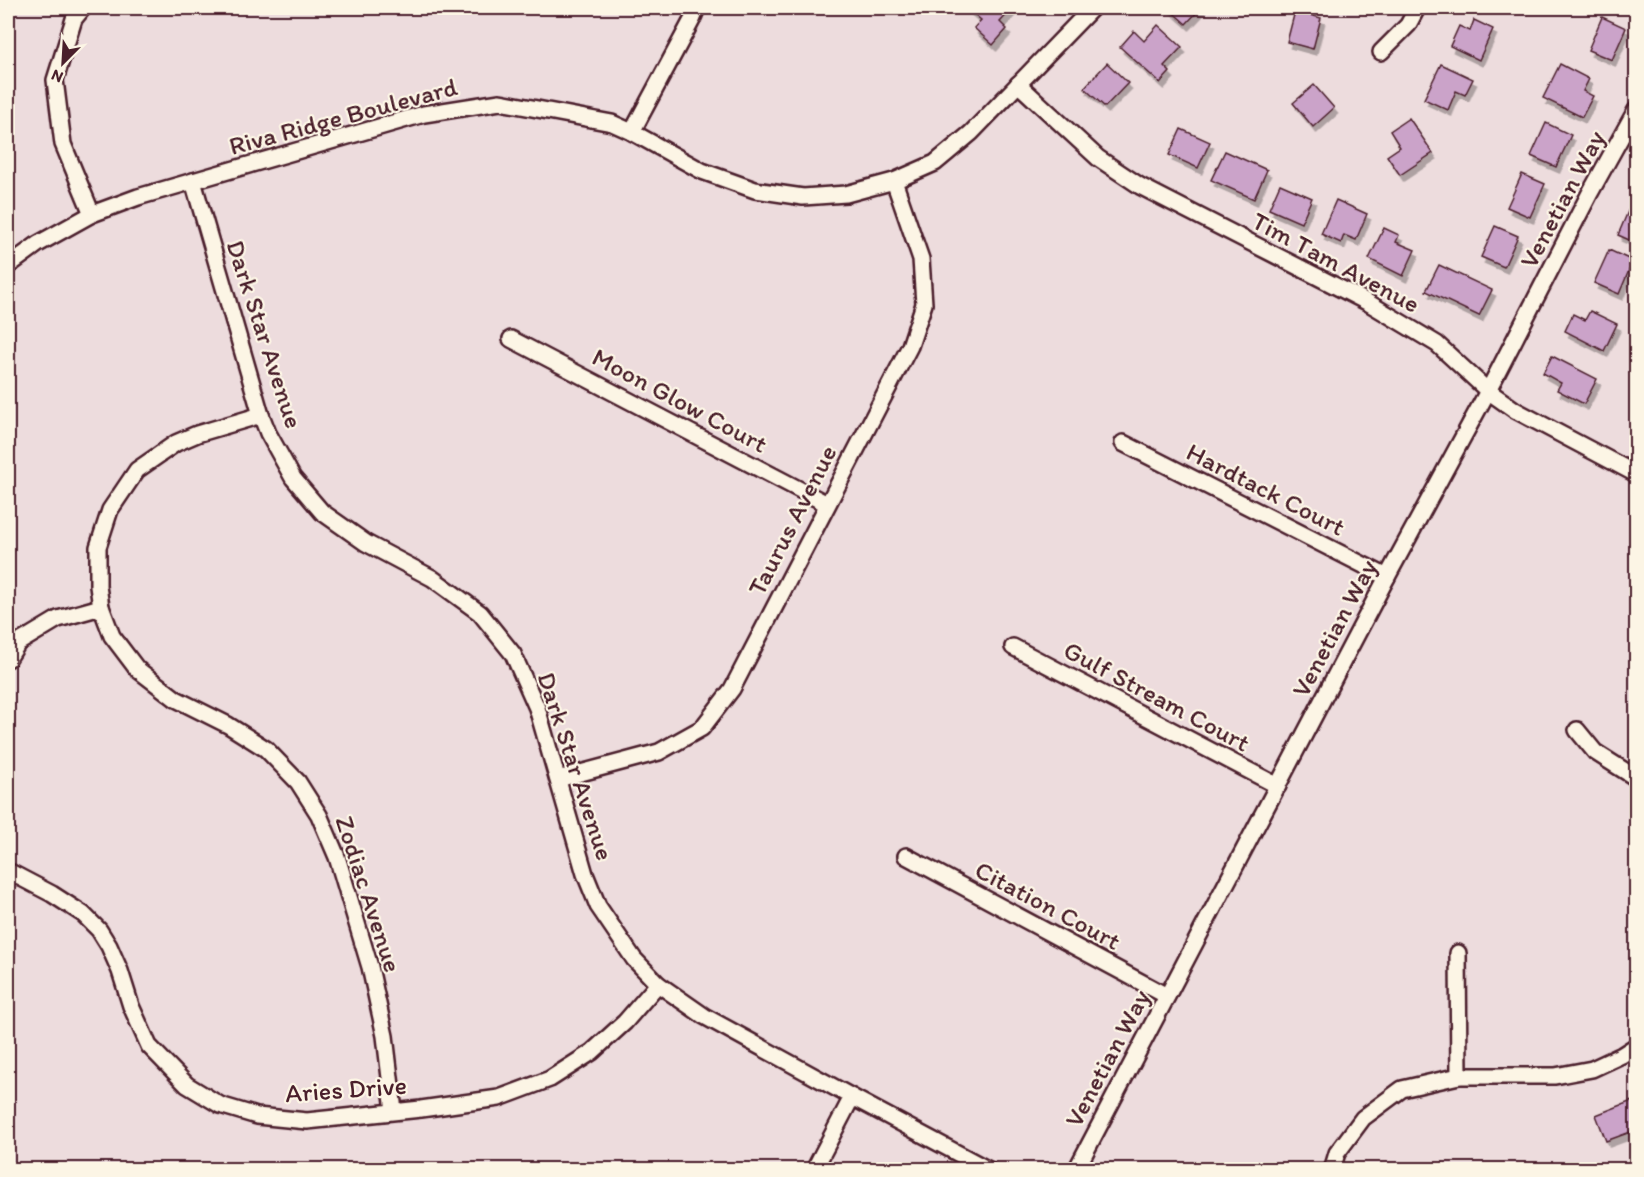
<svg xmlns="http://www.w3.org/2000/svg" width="1644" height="1177" viewBox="0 0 1644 1177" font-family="Itim,sans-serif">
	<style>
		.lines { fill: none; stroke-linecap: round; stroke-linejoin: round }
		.stream { stroke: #7389a1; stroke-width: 4.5 }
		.building { fill: #cba3c9; stroke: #4a1f2b; stroke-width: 1.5; filter: url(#shadow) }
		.minor-casing { stroke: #4a1f2b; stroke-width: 20 }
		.minor { stroke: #fcf5e5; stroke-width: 15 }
		.labels { text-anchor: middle; stroke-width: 4.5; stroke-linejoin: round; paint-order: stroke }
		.street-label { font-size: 26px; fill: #4a1f2b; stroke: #fcf5e5 }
	</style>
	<defs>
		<filter id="shadow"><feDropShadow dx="3.5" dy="6" stdDeviation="0" flood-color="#0004"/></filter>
	</defs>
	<rect width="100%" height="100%" fill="#eddcdd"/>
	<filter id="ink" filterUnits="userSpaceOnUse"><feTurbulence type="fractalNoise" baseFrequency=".0167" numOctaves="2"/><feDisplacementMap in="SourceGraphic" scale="12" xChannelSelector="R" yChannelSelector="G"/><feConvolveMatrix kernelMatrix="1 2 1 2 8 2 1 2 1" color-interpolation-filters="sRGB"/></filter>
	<g filter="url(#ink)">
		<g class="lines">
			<polyline class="stream" points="97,1168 99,1170"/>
		</g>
		<g class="building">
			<polygon points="967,8 1013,8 1000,22 1007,29 993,45 974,28 981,20"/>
			<polygon points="1168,8 1201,8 1186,24"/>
			<polygon points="1295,11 1321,18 1313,49 1287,42"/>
			<polygon points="1602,17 1626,28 1612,60 1588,50"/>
			<polygon points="1474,20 1493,29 1479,60 1450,46 1459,26 1470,31"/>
			<polygon points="1158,25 1182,47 1164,66 1170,72 1160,83 1120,47 1134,31 1144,41"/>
			<polygon points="1107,63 1128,83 1105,107 1084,88"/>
			<polygon points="1441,64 1473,79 1465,95 1456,91 1448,110 1424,99"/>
			<polygon points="1560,64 1589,79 1583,91 1593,96 1582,117 1543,98"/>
			<polygon points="1314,85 1334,108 1313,127 1293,103"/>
			<polygon points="1409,118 1433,153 1400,175 1387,156 1400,147 1390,131"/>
			<polygon points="1546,123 1571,135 1556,167 1531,156"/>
			<polygon points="1181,129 1210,142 1198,168 1169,155"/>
			<polygon points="1225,151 1267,170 1254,199 1211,180"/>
			<polygon points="1522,174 1545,184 1530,217 1507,207"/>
			<polygon points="1280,184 1312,198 1301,223 1269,209"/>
			<polygon points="1336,200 1367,214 1356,240 1344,235 1341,243 1321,234"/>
			<polygon points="1632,202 1636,204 1636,243 1618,235"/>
			<polygon points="1495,226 1518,236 1504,267 1481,257"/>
			<polygon points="1384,228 1399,235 1396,242 1415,250 1403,276 1369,259"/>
			<polygon points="1609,250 1633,261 1619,294 1594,283"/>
			<polygon points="1439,265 1492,290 1479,316 1426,291"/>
			<polygon points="1590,311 1617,324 1604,351 1565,331 1573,314 1585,320"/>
			<polygon points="1552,356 1597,379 1584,404 1557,390 1561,383 1543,373"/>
			<polygon points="1632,1101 1636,1112 1636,1130 1606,1141 1596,1115"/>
		</g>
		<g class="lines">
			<defs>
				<g id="minor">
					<polyline points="83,8 74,19 55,80 63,144 92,214"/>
					<polyline points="1381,52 1408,25 1417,8"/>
					<polyline points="1018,84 1098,158 1140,186 1367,302 1437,344 1488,391 1515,410 1636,474"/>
					<polyline points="632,132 692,20 697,8"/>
					<polyline points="193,181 261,415 268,433 293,478 322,512 366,543 432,578 480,613 513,654 537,708 585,874 598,906 634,959 658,984 704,1016 852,1097 989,1170"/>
					<polyline points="8,266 38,244 92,214 138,197 424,114 500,102 612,123 632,132 702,171 755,190 803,197 846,194 894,181 935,163 971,133 1092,8"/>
					<polyline points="511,339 827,504"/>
					<polyline points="261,415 197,434 176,443 137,470 110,510 98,547 98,586 101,607 112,636 137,669 176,699 228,725 266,749 298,782 319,815 337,857 370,967 385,1036 394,1111"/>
					<polyline points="1123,443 1387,577"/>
					<polyline points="1013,647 1278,786"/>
					<polyline points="8,659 18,643 58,619 101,607"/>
					<polyline points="1577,730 1595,752 1636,778"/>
					<polyline points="558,779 659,752 702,728 732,689 910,346 924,304 921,259 894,181"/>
					<polyline points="906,856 1167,996"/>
					<polyline points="8,871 52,894 83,914 99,930 109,946 120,971 131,1006 149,1046 187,1085 220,1105 257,1116 307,1121 421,1109 499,1098 550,1079 592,1052 625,1022 658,984"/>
					<polyline points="1458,953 1459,1076"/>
					<polyline points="814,1170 852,1097"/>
					<polyline points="1076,1170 1387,577 1488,391 1590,193 1636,110"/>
					<polyline points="1332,1170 1337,1153 1363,1118 1402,1089 1459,1076 1555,1076 1592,1069 1622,1055 1636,1046"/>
				</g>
			</defs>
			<use href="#minor" class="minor-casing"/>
			<use href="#minor" class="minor"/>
		</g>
	</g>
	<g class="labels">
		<g class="street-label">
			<text transform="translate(343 116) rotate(-15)" y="9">Riva Ridge Boulevard</text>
			<text transform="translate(1562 199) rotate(-62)" y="9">Venetian Way</text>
			<text transform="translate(1336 262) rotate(28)" y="9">Tim Tam Avenue</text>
			<text transform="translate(265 334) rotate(72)" y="9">Dark Star Avenue</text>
			<text transform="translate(680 400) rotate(28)" y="9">Moon Glow Court</text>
			<text transform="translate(1266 489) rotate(27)" y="9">Hardtack Court</text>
			<text transform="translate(792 520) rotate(-63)" y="9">Taurus Avenue</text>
			<text transform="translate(1334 628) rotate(-62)" y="9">Venetian Way</text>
			<text transform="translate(1157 696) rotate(28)" y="9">Gulf Stream Court</text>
			<text transform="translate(576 766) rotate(72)" y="9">Dark Star Avenue</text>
			<text transform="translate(369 894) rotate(72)" y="9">Zodiac Avenue</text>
			<text transform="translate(1048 905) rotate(28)" y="9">Citation Court</text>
			<text transform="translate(1107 1058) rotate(-62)" y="9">Venetian Way</text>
			<text transform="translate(346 1089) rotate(-4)" y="9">Aries Drive</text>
		</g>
	</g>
	<rect width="1644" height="1177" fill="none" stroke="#fcf5e5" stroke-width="30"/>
	<rect x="15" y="15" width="1614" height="1147" fill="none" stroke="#4a1f2b" stroke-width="2" filter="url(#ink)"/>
	<g transform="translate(63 63) rotate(204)" stroke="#fcf5e5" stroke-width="4.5" paint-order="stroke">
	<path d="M0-4.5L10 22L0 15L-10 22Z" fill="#4a1f2b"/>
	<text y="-9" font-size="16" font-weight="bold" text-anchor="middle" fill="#4a1f2b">N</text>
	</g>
</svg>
